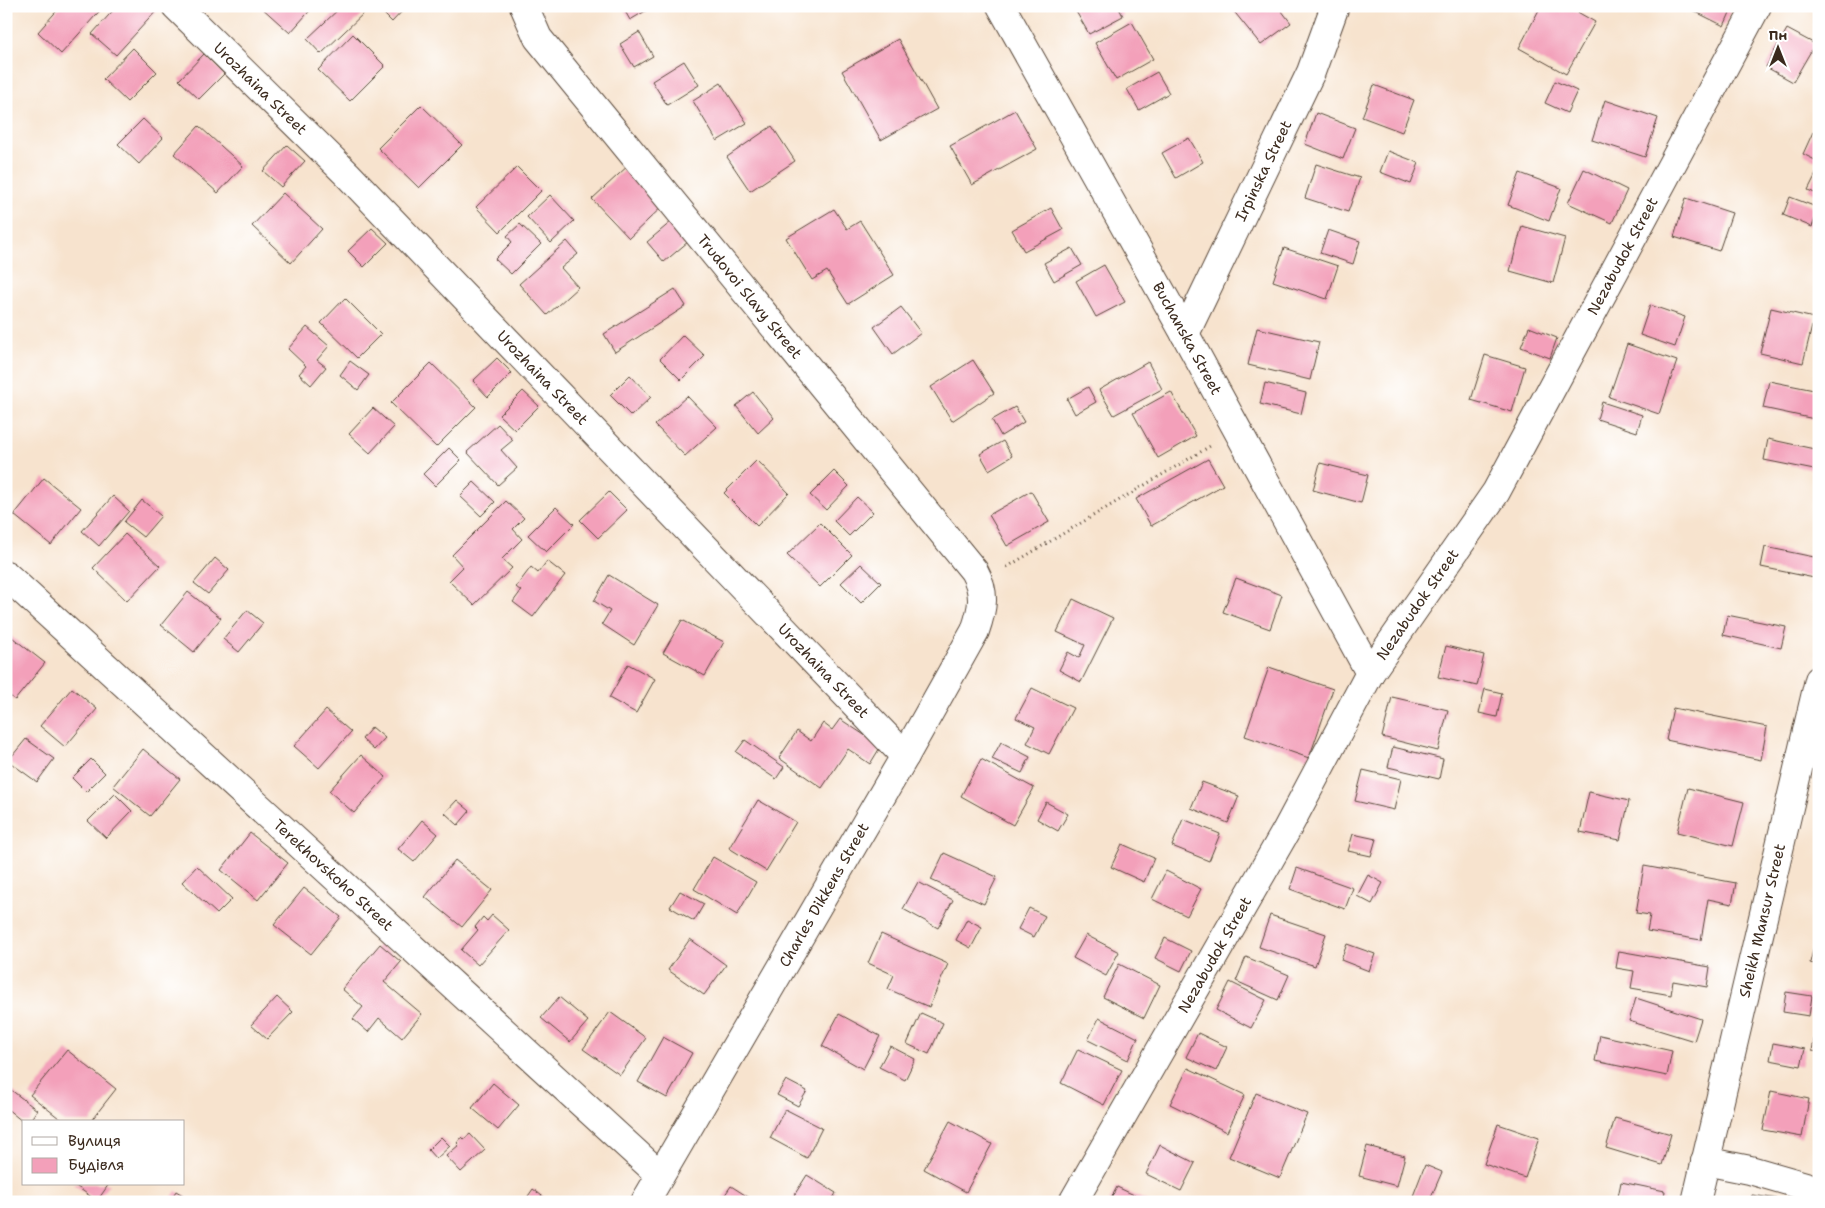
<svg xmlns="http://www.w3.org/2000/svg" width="1825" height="1208" viewBox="0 0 1825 1208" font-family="'Shantell Sans',sans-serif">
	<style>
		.building { fill: #f3a0ba }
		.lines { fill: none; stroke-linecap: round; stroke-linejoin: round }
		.minor-casing { stroke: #574638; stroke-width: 30 }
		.path { stroke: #574638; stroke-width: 3; stroke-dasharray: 1 4; stroke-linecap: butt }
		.minor { stroke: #fff; stroke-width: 28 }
		.labels { text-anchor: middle; stroke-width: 4.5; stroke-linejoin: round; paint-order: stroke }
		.street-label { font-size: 15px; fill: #3b2a1e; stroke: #fff }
	</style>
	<rect width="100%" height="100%" fill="#fff"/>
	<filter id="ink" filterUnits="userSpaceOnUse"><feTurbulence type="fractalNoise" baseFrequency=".02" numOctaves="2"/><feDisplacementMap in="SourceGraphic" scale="10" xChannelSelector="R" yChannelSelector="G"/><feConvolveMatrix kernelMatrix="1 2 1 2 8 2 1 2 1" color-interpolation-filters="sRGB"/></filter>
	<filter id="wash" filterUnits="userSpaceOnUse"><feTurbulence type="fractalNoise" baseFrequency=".0096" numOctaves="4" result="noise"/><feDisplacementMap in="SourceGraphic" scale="20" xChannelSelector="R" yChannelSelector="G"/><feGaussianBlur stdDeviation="1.12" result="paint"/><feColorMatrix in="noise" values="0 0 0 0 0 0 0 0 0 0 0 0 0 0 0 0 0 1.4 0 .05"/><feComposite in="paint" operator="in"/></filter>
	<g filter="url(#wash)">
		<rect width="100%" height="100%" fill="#f7e3ce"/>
		<g id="blocks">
			<g class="building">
				<polygon points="61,6 104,6 61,54 38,32"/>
				<polygon points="117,6 157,6 159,8 116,55 92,34"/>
				<polygon points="260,6 314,6 290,33"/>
				<polygon points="342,6 361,6 366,11 321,54 307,39"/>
				<polygon points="380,6 407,6 392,22 378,8"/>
				<polygon points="622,6 654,6 630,20"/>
				<polygon points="1077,6 1118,6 1123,16 1089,34 1074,8"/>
				<polygon points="1236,6 1278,6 1291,23 1261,45 1232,9"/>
				<polygon points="1541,6 1567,6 1595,22 1566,74 1519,48"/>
				<polygon points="1684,6 1733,6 1724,26"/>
				<polygon points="1132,22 1153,59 1116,80 1095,43"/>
				<polygon points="1787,29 1815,44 1793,82 1766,67"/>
				<polygon points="639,32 653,56 634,67 620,44"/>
				<polygon points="353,34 385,66 350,101 318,70"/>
				<polygon points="898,39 937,109 881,140 842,71"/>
				<polygon points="133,48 157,72 127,102 103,79"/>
				<polygon points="204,54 224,74 199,99 179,80"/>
				<polygon points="684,61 699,85 667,105 652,81"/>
				<polygon points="1157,72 1169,93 1139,110 1127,89"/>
				<polygon points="1555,81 1577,91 1567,113 1545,103"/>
				<polygon points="721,83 747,123 717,141 693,101"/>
				<polygon points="1374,85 1414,100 1402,132 1362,117"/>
				<polygon points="1605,100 1658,118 1645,157 1592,140"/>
				<polygon points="421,105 462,145 419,188 378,148"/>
				<polygon points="1015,110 1037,149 972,185 950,146"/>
				<polygon points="1316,113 1355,128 1343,159 1305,144"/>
				<polygon points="143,119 163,138 139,164 118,144"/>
				<polygon points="199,126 243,166 218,193 174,154"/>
				<polygon points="772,126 795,161 750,191 727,157"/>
				<polygon points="1813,132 1819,135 1819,162 1803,154"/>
				<polygon points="1189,138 1203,162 1176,178 1162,153"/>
				<polygon points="287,145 305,161 281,187 263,171"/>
				<polygon points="1388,151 1419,163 1411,184 1380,172"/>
				<polygon points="631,163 667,202 629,238 592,199"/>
				<polygon points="1316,164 1360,178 1348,212 1305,198"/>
				<polygon points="517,167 541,191 500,232 476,207"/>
				<polygon points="1819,168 1819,195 1808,190"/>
				<polygon points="1584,169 1627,190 1612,223 1568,203"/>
				<polygon points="1520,173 1561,188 1549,221 1508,205"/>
				<polygon points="283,193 322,229 291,263 252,226"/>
				<polygon points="550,195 574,221 551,243 527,217"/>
				<polygon points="1790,197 1819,208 1812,227 1783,215"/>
				<polygon points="1686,198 1732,213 1719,251 1674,237"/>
				<polygon points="1051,208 1063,230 1024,251 1012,230"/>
				<polygon points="834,209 847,229 860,221 894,275 848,304 827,271 812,280 786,238"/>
				<polygon points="678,216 695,236 664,262 647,242"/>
				<polygon points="520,224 541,244 511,274 495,259 512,242 507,236"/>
				<polygon points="1522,226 1565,238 1553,283 1510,271"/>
				<polygon points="372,228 388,243 364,267 348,251"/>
				<polygon points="1328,230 1360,241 1353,264 1320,253"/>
				<polygon points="567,241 578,254 561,268 578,287 547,315 519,284"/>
				<polygon points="1072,248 1082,265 1054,281 1044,263"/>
				<polygon points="1284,248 1338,266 1327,299 1273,281"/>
				<polygon points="1104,265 1125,302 1096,317 1076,281"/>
				<polygon points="675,289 686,306 615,352 604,334"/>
				<polygon points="345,298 381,334 357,358 321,323"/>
				<polygon points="1650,305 1685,317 1675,347 1640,335"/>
				<polygon points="901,307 921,333 893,354 874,327"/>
				<polygon points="1771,308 1814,318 1803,363 1760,353"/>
				<polygon points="307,327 329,346 317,360 326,367 311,385 299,374 306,366 288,349"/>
				<polygon points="1529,327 1557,338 1550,358 1521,347"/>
				<polygon points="1257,328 1319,342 1310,380 1248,365"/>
				<polygon points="683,335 705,356 681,380 660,359"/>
				<polygon points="1627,344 1677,361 1659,414 1609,397"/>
				<polygon points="1485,355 1525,367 1512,412 1471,400"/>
				<polygon points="497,358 512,373 488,397 473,381"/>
				<polygon points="973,360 994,393 952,421 931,387"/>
				<polygon points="350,361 369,375 358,390 340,375"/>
				<polygon points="1148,362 1162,389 1114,415 1099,390"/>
				<polygon points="431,363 476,407 436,447 391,403"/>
				<polygon points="630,375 651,397 631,416 610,395"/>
				<polygon points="1769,381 1819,391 1819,420 1763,408"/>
				<polygon points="1265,383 1306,393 1301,414 1260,404"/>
				<polygon points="1088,387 1096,402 1075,414 1067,399"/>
				<polygon points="523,391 539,406 515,430 499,415"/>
				<polygon points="753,392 774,418 758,433 736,406"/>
				<polygon points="1171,392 1196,436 1158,458 1133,413"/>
				<polygon points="687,396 717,427 685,456 655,425"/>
				<polygon points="1602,402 1642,415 1637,432 1597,419"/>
				<polygon points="1015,407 1024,422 1001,436 992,420"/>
				<polygon points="373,408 394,427 370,453 349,434"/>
				<polygon points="498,424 513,440 501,450 517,468 498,485 467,452"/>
				<polygon points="1768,439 1819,450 1819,471 1764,460"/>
				<polygon points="1003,441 1012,456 989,470 980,454"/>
				<polygon points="449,448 461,460 435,486 423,474"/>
				<polygon points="1208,459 1223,485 1151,526 1136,499"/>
				<polygon points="757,460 789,493 757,526 724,493"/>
				<polygon points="1320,463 1368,475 1361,503 1313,490"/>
				<polygon points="834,471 849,486 826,510 810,495"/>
				<polygon points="44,478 81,508 51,545 14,515"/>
				<polygon points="474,482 495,502 481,516 460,496"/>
				<polygon points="1031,491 1049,522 1007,546 989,515"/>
				<polygon points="609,492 627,510 598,538 580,520"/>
				<polygon points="113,496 129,511 99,546 82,531"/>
				<polygon points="857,497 873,512 849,536 834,521"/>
				<polygon points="142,500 161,516 143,537 124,522"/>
				<polygon points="506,501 524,518 513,529 522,539 502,559 512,568 474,605 449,581 463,567 452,555"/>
				<polygon points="556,507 574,524 546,552 528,535"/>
				<polygon points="820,523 852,555 820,587 787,555"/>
				<polygon points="125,534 160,566 127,601 93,568"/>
				<polygon points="1765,547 1819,558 1819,579 1761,567"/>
				<polygon points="215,558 229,570 208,594 194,583"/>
				<polygon points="547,561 565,575 533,617 513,602 521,591 516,587 531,567 538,573"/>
				<polygon points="861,564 881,583 861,603 841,583"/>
				<polygon points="609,575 658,605 634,645 602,624 610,611 594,601"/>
				<polygon points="1236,578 1282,595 1270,629 1223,612"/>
				<polygon points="188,592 221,618 194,652 161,625"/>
				<polygon points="1073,599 1113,618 1081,682 1059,670 1068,652 1079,658 1085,645 1057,632"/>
				<polygon points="247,610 263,623 239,652 223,639"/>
				<polygon points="1727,615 1786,627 1781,648 1723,635"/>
				<polygon points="682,620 724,642 705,676 663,653"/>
				<polygon points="8,634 45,663 15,700 6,693 6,636"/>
				<polygon points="1446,646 1484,655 1477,686 1438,677"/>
				<polygon points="628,664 655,679 636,713 609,698"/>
				<polygon points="1269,667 1333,689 1309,758 1245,736"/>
				<polygon points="72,688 97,709 65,747 40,726"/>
				<polygon points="1032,688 1073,708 1049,754 1027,743 1035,727 1016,718"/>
				<polygon points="1485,689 1502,693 1497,717 1479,713"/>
				<polygon points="1392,697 1448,710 1438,751 1382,737"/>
				<polygon points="1673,708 1767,727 1761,760 1666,740"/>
				<polygon points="326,710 351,732 319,768 294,746"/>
				<polygon points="840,719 881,746 870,764 848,749 822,788 779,758 797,731 811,741 823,723 832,730"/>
				<polygon points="372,727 385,738 374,750 362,739"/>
				<polygon points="26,739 54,759 37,782 8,761"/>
				<polygon points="745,740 784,767 776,779 736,752"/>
				<polygon points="1001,742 1030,757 1022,773 992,759"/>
				<polygon points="1393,747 1443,759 1439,779 1388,767"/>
				<polygon points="143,749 180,779 150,816 113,786"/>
				<polygon points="361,755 386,777 354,813 329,791"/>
				<polygon points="91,759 105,773 86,792 72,778"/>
				<polygon points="981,759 1034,788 1013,825 961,796"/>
				<polygon points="1363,770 1401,779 1394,810 1355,801"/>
				<polygon points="1202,782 1239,796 1228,823 1191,808"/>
				<polygon points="1688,788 1744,802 1733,846 1677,832"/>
				<polygon points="1589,792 1629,801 1620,840 1580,832"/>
				<polygon points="115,794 132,811 106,838 88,821"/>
				<polygon points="457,800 470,811 458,825 445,813"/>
				<polygon points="758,800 796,822 766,871 729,848"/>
				<polygon points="1046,802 1068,814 1058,831 1037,819"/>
				<polygon points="1183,819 1220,834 1209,861 1172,846"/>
				<polygon points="422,820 438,834 414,862 398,849"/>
				<polygon points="250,833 288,863 258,900 221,870"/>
				<polygon points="1353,834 1376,839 1371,856 1348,851"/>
				<polygon points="1122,844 1154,858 1144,882 1111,867"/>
				<polygon points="944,853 997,877 984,904 931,880"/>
				<polygon points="713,857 756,882 737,915 694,889"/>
				<polygon points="455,860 492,890 462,927 425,897"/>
				<polygon points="197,866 232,899 217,914 182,882"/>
				<polygon points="1644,866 1736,883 1732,904 1708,899 1701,940 1647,931 1650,915 1636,913"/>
				<polygon points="1297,868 1353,888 1345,909 1290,889"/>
				<polygon points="1166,871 1201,889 1187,916 1152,899"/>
				<polygon points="1368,875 1383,883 1372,904 1357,896"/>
				<polygon points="918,882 953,900 938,928 903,909"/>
				<polygon points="304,888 341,917 311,954 274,925"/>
				<polygon points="680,891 704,904 694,921 670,907"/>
				<polygon points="1029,908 1045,916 1034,937 1018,929"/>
				<polygon points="492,915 509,930 478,965 461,950 478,930 475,927 483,917 487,921"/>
				<polygon points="1270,915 1326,934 1315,966 1259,947"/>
				<polygon points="967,919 982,927 971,948 956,940"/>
				<polygon points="1818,929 1819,929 1819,965 1810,963"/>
				<polygon points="881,934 948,964 929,1007 888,989 894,975 868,963"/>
				<polygon points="1086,935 1119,952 1106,976 1073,958"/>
				<polygon points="1165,938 1191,951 1181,971 1155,958"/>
				<polygon points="690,939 726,965 704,995 668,970"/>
				<polygon points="380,944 401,962 384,982 422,1014 402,1038 379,1018 368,1032 353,1019 363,1007 342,989"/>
				<polygon points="1347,944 1375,954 1369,971 1341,960"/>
				<polygon points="1619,951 1710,967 1707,987 1673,981 1671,995 1631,988 1634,971 1616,968"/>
				<polygon points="1246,957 1289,975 1278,1000 1236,981"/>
				<polygon points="1119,964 1160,985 1144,1018 1103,997"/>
				<polygon points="1230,982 1266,1000 1251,1028 1216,1010"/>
				<polygon points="1786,992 1812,996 1809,1016 1783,1012"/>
				<polygon points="277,997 293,1012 267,1039 251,1025"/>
				<polygon points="559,997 588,1021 570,1042 541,1018"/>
				<polygon points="1636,998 1701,1019 1694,1041 1629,1021"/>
				<polygon points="610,1012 646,1038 620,1075 583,1049"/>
				<polygon points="921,1013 943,1023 929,1054 907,1044"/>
				<polygon points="839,1014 880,1036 863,1069 822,1046"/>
				<polygon points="1099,1018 1138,1038 1128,1060 1088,1040"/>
				<polygon points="1818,1018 1819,1018 1819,1052 1812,1051"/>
				<polygon points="1198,1033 1227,1047 1216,1071 1186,1057"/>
				<polygon points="1600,1035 1672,1051 1667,1076 1595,1061"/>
				<polygon points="663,1037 692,1053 667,1098 638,1082"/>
				<polygon points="1773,1043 1805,1049 1801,1066 1770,1060"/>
				<polygon points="890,1046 915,1059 905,1080 879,1067"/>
				<polygon points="1078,1049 1122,1070 1104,1105 1061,1083"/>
				<polygon points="67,1050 116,1089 90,1122 64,1122 30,1095"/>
				<polygon points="1188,1068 1245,1095 1227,1132 1170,1104"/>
				<polygon points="786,1080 807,1091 798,1106 777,1095"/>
				<polygon points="493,1083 519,1105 498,1130 472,1108"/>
				<polygon points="6,1086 37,1110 29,1122 23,1122 6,1108"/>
				<polygon points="1771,1091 1809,1099 1802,1137 1763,1130"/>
				<polygon points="1256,1093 1307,1114 1280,1178 1229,1157"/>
				<polygon points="785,1109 822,1128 807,1158 770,1138"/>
				<polygon points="1615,1118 1671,1134 1662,1165 1606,1148"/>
				<polygon points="950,1121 992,1144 966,1192 924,1169"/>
				<polygon points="1498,1124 1539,1138 1525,1178 1484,1164"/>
				<polygon points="470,1134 485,1150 461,1172 446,1156 459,1145 457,1143 462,1137 464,1139"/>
				<polygon points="441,1137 450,1146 436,1159 428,1150"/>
				<polygon points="1160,1145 1195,1163 1181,1191 1146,1174"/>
				<polygon points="1367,1146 1405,1156 1397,1186 1359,1176"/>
				<polygon points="1425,1165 1442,1172 1429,1202 1413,1196"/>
				<polygon points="807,1175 836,1193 831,1202 800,1202 793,1197"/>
				<polygon points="1621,1182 1665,1191 1663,1202 1617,1202"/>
				<polygon points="73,1184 109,1184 97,1201"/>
				<polygon points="731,1186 756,1202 720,1202"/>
				<polygon points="1117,1187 1149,1202 1109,1202"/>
				<polygon points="533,1189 550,1202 524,1202"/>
				<polygon points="176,1191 191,1200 190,1202 169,1202"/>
				<polygon points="1752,1195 1791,1201 1791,1202 1751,1202"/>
			</g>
		</g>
	</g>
	<g filter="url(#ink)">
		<use href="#blocks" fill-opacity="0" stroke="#574638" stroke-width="1"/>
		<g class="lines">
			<defs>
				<g id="minor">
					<path id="s1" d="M176 6 347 174 905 756"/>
					<path id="s2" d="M524 6 538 38 974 571C986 593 983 608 975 631L905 756 645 1202"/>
					<path id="s3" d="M1001 6 1185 334 1370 673"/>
					<path id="s4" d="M1185 334 1311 72 1335 6"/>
					<path id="s5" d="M6 575 660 1175"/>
					<polyline points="1705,1161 1750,1170 1819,1190"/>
					<path id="s6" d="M1073 1202 1286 831 1370 673 1496 492 1757 6"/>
					<path id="s7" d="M1696 1202 1819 680"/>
				</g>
			</defs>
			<use href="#minor" class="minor-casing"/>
			<polyline class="path" points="1007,567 1212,445"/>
			<use href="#minor" class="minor"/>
		</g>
	</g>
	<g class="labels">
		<g class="street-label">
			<text dy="5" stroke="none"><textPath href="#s1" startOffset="118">Urozhaina Street</textPath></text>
			<text dy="5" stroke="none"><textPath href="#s4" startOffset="181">Irpinska Street</textPath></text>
			<text dy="5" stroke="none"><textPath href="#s6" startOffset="1095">Nezabudok Street</textPath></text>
			<text dy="5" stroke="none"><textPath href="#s2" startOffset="369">Trudovoi Slavy Street</textPath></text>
			<text dy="5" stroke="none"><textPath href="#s3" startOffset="381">Buchanska Street</textPath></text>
			<text dy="5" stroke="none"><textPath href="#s1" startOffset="522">Urozhaina Street</textPath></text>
			<text dy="5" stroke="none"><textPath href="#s6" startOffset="690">Nezabudok Street</textPath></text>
			<text dy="5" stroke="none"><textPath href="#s1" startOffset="928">Urozhaina Street</textPath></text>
			<text dy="5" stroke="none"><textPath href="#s5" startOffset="444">Terekhovskoho Street</textPath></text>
			<text transform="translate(824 895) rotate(-60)" y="5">Charles Dikkens Street</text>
			<text dy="5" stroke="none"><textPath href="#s7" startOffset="289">Sheikh Mansur Street</textPath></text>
			<text dy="5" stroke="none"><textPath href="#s6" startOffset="285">Nezabudok Street</textPath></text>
		</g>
	</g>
	<rect width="1825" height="1208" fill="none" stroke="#fff" stroke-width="25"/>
	<rect x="22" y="1120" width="162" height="65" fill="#ffffff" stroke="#b1aaa5"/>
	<rect x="32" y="1137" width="25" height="8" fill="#ffffff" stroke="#b1aaa5"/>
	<text x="68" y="1146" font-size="15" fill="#3b2a1e">Вулиця</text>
	<rect x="32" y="1158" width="25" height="15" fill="#f3a0ba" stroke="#b1aaa5"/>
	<text x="68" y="1170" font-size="15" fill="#3b2a1e">Будівля</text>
	<g transform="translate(1778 48)" stroke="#ffffff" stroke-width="4" paint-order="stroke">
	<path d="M0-4L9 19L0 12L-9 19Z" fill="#3b2a1e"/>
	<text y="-8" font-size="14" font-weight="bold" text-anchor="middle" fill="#3b2a1e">Пн</text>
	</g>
</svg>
